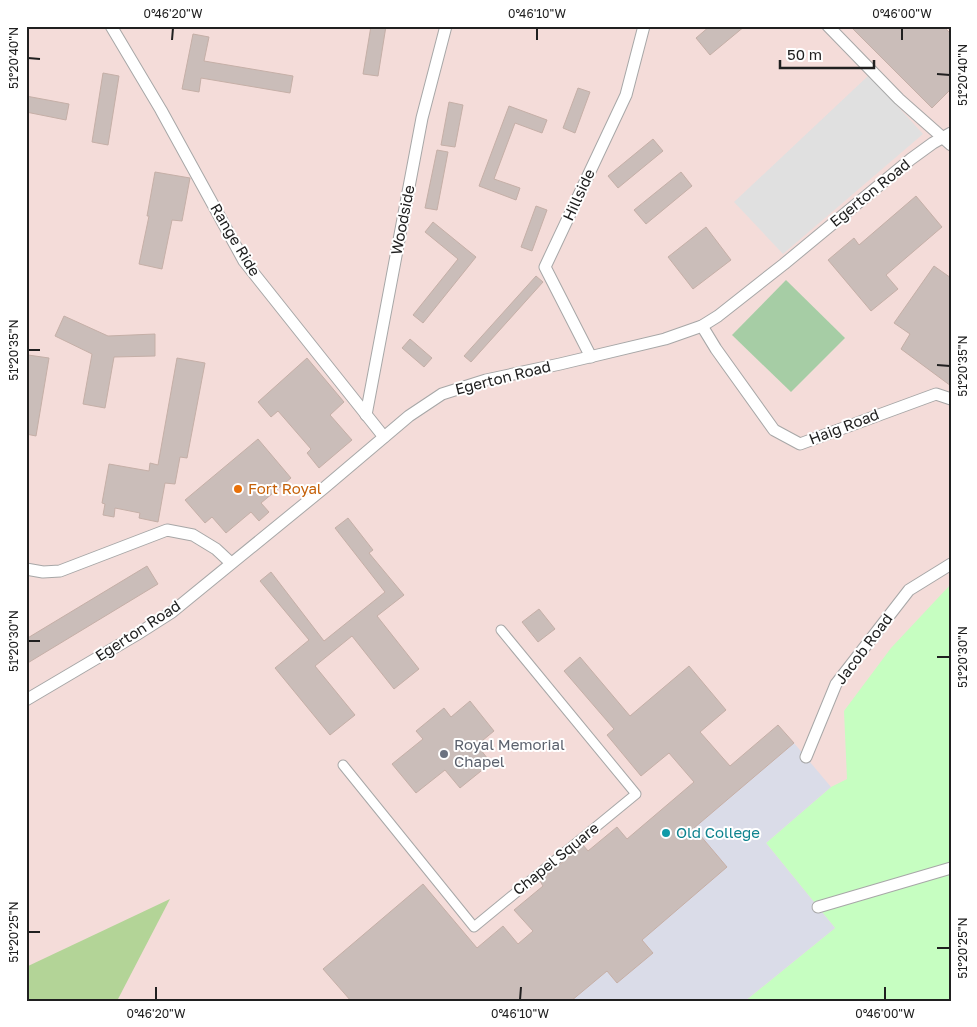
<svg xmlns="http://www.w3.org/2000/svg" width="977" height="1027" viewBox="0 0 977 1027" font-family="'Golos Text',sans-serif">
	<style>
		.military { fill: #f4dcd9 }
		.forest { fill: #b3d497 }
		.cemetery { fill: #a6cda5 }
		.park { fill: #c6fec1 }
		.parking { fill: #e0e0e0 }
		.plaza { fill: #dadce8 }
		.building { fill: #cabdb9; stroke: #c5afa7 }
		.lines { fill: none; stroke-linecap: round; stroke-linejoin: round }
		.pedestrian-casing { stroke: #a7a7a7; stroke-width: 11 }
		.minor-casing { stroke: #a7a7a7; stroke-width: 13 }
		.pedestrian { stroke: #fff; stroke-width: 9 }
		.minor { stroke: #fff; stroke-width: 11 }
		.ticks { fill: none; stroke: #202020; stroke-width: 2 }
		.food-dot { fill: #e8710a; stroke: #fff; stroke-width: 2 }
		.worship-dot { fill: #6b7280; stroke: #fff; stroke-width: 2 }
		.culture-dot { fill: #0f9aa8; stroke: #fff; stroke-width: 2 }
		.labels { text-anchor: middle; stroke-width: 4; stroke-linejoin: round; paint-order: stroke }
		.street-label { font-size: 15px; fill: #202020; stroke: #fff }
		.food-label { font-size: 15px; fill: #c56008; stroke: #fff; text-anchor: start }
		.worship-label { font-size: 15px; fill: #5b616d; stroke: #fff; text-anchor: start }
		.culture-label { font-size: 15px; fill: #0d838f; stroke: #fff; text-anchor: start }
		.neatline { fill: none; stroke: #202020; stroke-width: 2 }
		.ticks-label { font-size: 12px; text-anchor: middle; fill: #202020 }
	</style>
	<rect width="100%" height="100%" fill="#f2ece6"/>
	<rect class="military" x="26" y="26" width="925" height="975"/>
	<polygon class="forest" points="170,899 117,1001 26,1001 26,967"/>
	<polygon class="cemetery" points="786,280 845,338 791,392 732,335"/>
	<polygon class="park" points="951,584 951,1001 745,1001 835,928 766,843 831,787 847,779 844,711 891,648"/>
	<polygon class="parking" points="869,75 923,134 783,254 734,202"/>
	<polygon class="plaza" points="794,743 831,787 766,843 835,928 745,1001 571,1001 607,971 617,983 653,953 642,940 727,867 694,828"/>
	<g class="building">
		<polygon points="371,26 386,26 378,76 363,74"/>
		<polygon points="710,26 745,26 710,55 696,38"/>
		<polygon points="850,26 943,26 951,34 951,89 932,108"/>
		<polygon points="193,34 209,37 204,61 293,76 290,93 201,78 199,92 182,89"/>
		<polygon points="103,73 119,76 108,145 92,142"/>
		<polygon points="578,88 590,92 575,133 563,128"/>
		<polygon points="26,96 69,104 66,120 26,112"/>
		<polygon points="449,102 463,105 455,147 441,145"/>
		<polygon points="509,106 547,120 542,133 515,123 494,179 520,188 516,200 479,186"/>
		<polygon points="653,139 663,151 618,188 608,176"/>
		<polygon points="437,150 448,152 437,210 425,208"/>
		<polygon points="155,172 190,178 182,221 172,220 162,269 139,264 149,216 147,216"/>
		<polygon points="681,172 692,186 646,224 634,210"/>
		<polygon points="916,196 942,227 886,275 898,289 871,311 828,260 854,238 859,245"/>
		<polygon points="536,206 547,210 532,251 521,247"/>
		<polygon points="433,222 476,257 423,323 413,315 458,259 425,232"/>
		<polygon points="706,227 731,260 693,289 668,257"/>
		<polygon points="934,266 951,278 951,386 901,349 910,334 894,323"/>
		<polygon points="536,276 543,282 471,362 464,356"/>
		<polygon points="64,316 108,336 155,334 155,356 114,357 105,408 83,404 92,354 55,336"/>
		<polygon points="410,339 432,358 424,367 402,348"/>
		<polygon points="28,355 49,358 36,436 26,434 26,363"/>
		<polygon points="177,358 205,363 187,458 180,457 175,484 165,483 158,522 139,518 140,513 115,508 114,517 103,515 105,504 102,503 109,464 149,471 150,463 158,465"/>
		<polygon points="307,358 344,402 330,415 352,440 319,468 307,453 311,449 278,411 271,417 258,402"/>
		<polygon points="258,439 291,478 261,503 269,512 259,521 251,512 226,533 212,517 205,523 185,500"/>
		<polygon points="348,518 373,550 369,553 404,595 377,616 419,669 394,689 352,636 315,666 355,715 330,735 275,668 309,640 260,581 271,572 324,641 385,592 335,528"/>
		<polygon points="147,566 158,584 26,664 26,639"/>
		<polygon points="539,609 555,629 538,642 522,622"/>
		<polygon points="580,657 630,716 689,666 726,710 700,732 730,766 778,725 794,743 694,828 727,867 642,940 653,953 617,983 607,971 571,1001 351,1001 323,969 423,884 477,948 503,926 518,944 533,931 514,910 543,886 540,881 583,845 588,851 617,827 627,839 694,782 669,753 641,776 607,735 614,729 564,671"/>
		<polygon points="470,701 494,731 477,745 491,763 460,788 445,770 416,793 392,764 423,739 416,731 444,708 451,717"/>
	</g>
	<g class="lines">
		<defs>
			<polyline id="pedestrian" points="343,765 474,927 636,794 501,630"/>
			<g id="minor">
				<polyline points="111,26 161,110 244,261 384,437"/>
				<polyline points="828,26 899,99 951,145"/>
				<polyline points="702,326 716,349 774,430 800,444 936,394 951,399"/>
				<polyline points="591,357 545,267 626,95 644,26"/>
				<polyline points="366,415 422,118 446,26"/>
				<polyline points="26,569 43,572 60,571 167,530 193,535 216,549 231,563"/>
				<polyline points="26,700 136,635 172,612 324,488 409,416 442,394 486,380 560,364 665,339 702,326 718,316 784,264 911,159 933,143 951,133"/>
				<polyline points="806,757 836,684 909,590 951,564"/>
				<polyline points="818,907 951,868"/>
			</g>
		</defs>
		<use href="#pedestrian" class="pedestrian-casing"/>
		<use href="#minor" class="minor-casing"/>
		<use href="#pedestrian" class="pedestrian"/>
		<use href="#minor" class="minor"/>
	</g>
	<path class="ticks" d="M172 40 173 28M537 40V28M902 40V28M28 58 40 59M937 74 950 75M28 350H40M937 365 950 366M28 641H40M937 657H950M28 932H40M937 948H950M156 1000V987M520 1000 521 987M885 1000V987"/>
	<circle class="food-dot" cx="238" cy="489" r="5"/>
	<circle class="worship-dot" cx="444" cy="754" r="5"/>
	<circle class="culture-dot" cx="666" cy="833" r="5"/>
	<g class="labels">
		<g class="street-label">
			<text transform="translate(870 193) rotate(-39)" y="5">Egerton Road</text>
			<text transform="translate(579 195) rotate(-65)" y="5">Hillside</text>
			<text transform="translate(403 220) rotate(-79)" y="5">Woodside</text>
			<text transform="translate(235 240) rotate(59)" y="5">Range Ride</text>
			<text transform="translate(503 378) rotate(-14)" y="5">Egerton Road</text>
			<text transform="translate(844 427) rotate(-21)" y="5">Haig Road</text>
			<text transform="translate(138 631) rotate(-33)" y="5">Egerton Road</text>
			<text transform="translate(864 649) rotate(-53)" y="5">Jacob Road</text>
			<text transform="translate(556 859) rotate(-39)" y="5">Chapel Square</text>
		</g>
		<g class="food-label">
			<text x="248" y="494">Fort Royal</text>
		</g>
		<g class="worship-label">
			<text x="454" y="750">Royal Memorial<tspan x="454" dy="17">Chapel</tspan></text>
		</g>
		<g class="culture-label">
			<text x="676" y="838">Old College</text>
		</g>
	</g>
	<rect width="977" height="1027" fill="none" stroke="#ffffff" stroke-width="55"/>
	<path d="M780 60v8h94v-8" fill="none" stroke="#202020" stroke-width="2.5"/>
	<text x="787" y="60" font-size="15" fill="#202020" stroke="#ffffff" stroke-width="4" paint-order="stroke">50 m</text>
	<rect x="28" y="28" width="922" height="972" class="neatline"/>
	<g class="ticks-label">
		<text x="173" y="18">0°46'20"W</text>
		<text x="537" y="18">0°46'10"W</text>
		<text x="902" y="18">0°46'00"W</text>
		<text transform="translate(14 58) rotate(-90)" y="4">51°20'40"N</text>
		<text transform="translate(963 75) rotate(-90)" y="4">51°20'40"N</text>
		<text transform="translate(14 350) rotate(-90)" y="4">51°20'35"N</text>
		<text transform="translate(963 366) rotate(-90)" y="4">51°20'35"N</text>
		<text transform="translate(14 641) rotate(-90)" y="4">51°20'30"N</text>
		<text transform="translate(963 657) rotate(-90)" y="4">51°20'30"N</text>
		<text transform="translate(14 932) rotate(-90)" y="4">51°20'25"N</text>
		<text transform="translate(963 948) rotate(-90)" y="4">51°20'25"N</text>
		<text x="156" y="1018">0°46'20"W</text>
		<text x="520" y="1018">0°46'10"W</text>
		<text x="885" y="1018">0°46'00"W</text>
	</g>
</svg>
